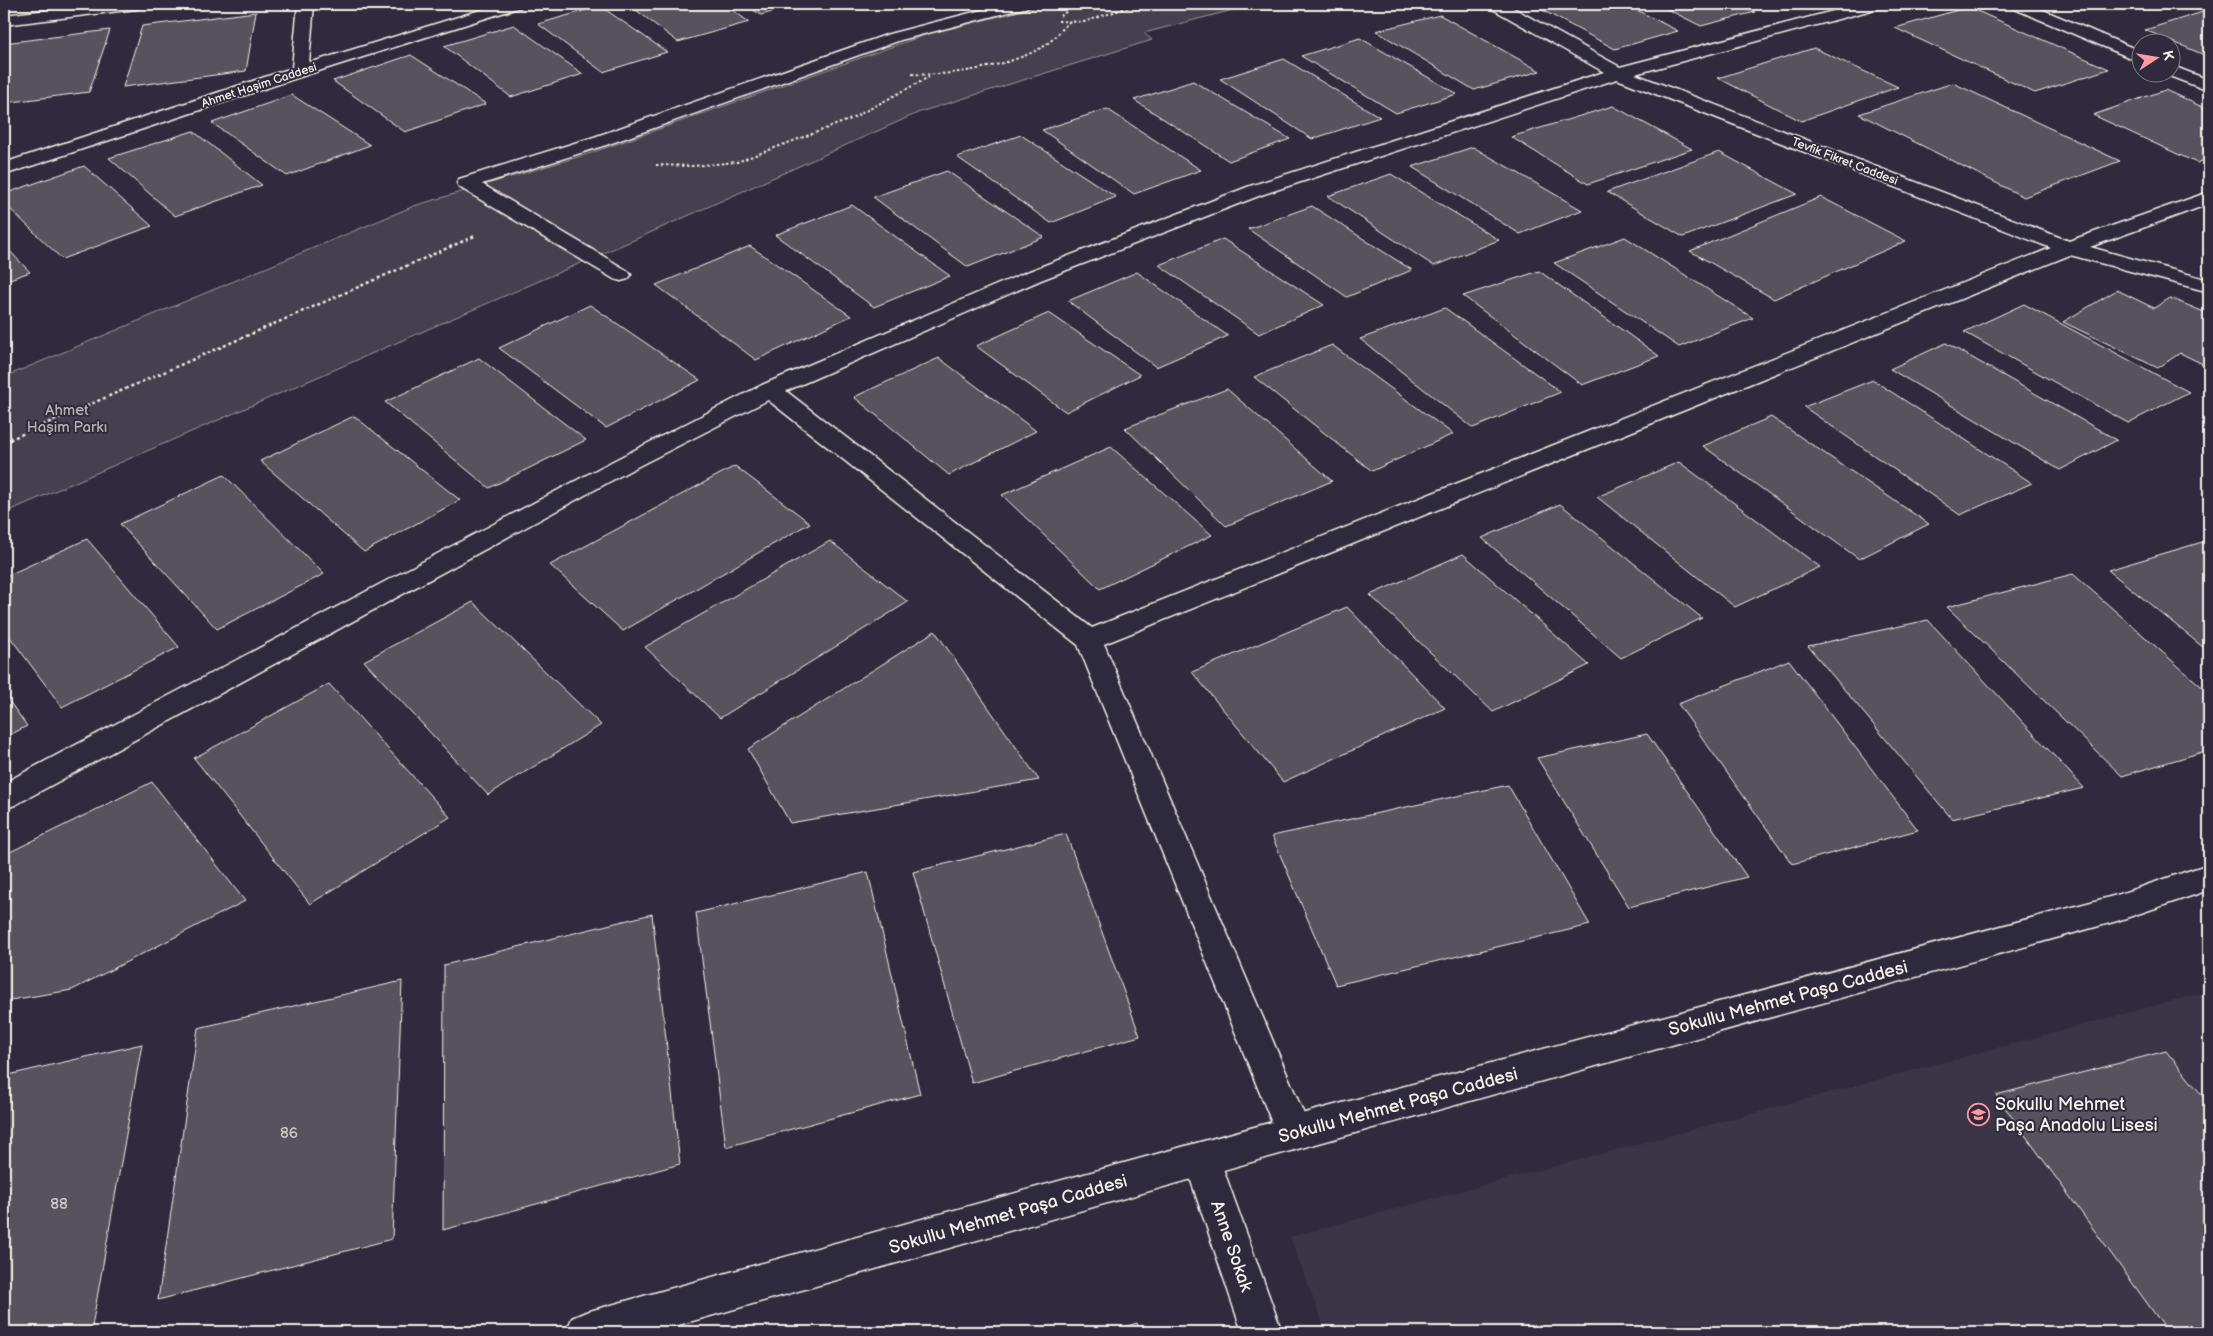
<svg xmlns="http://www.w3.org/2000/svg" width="2213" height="1336" viewBox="0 0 2213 1336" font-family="'Balsamiq Sans',sans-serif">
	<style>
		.built { fill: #3b3647 }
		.green { fill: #454050; stroke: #9c989c }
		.building { fill: #56525f; stroke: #f4f1e8 }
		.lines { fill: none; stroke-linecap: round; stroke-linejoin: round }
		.minor-casing { stroke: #f4f1e8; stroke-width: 3 }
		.major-casing { stroke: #f4f1e8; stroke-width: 3 }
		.path-far1 { stroke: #f4f1e8; stroke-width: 2; stroke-dasharray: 2.5 2.5; stroke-linecap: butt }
		.path { stroke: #f4f1e8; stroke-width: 2.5; stroke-dasharray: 3 3; stroke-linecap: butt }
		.minor { fill: #2f2a3d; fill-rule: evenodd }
		.major { fill: #2f2a3d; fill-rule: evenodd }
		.labels { text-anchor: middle; stroke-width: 4; stroke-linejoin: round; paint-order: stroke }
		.far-street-label { font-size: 12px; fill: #f4f1e8; stroke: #2f2a3d }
		.park-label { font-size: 15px; fill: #b7b3b3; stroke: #2f2a3d }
		.near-number-label { font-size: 15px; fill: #ccc9c6 }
		.near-street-label { font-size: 18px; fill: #f4f1e8; stroke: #2f2a3d }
		.near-poi-label { font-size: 18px; fill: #f4f1e8; stroke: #2f2a3d; text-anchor: start }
	</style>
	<rect width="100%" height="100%" fill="#2f2a3d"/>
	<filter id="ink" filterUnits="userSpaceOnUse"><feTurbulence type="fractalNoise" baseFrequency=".02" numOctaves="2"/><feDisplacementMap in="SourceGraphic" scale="10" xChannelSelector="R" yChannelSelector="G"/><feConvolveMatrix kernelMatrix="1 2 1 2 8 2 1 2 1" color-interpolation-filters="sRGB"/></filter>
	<g filter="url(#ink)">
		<polygon class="built" points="2209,991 2209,1332 1326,1332 1290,1237"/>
		<polygon class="green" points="1048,4 1256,4 1144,33 1152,40 920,112 636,239 4,513 4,377 414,206 591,153 928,34"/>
		<g class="building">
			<polygon points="628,4 724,4 749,22 678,42"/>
			<polygon points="744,4 801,4 761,15"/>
			<polygon points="1531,4 1625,4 1678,31 1615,49"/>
			<polygon points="1657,4 1738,4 1755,12 1701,26"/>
			<polygon points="600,6 667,52 603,72 538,24"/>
			<polygon points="1968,7 2109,69 2035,93 1895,28"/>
			<polygon points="2209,10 2209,57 2145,30"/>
			<polygon points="256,12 246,71 123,87 142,26"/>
			<polygon points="1440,15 1540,71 1474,90 1376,31"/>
			<polygon points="514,25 583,74 511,97 444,46"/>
			<polygon points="110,30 89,92 4,103 4,43"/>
			<polygon points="1360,38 1457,94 1396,113 1301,56"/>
			<polygon points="1814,48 1898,87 1801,121 1718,78"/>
			<polygon points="411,55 486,104 405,132 333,81"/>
			<polygon points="1284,59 1380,117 1312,139 1220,79"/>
			<polygon points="1193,81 1290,139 1229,161 1134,100"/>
			<polygon points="1953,83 2120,161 2024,197 1859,114"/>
			<polygon points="2165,90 2209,110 2209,158 2197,163 2093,115"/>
			<polygon points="292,95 370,145 287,176 212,123"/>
			<polygon points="1613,106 1692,149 1588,184 1511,137"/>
			<polygon points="1107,109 1201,170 1134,194 1042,130"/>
			<polygon points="193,131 262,185 175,216 109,158"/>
			<polygon points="1021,135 1116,197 1051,223 957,157"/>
			<polygon points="1473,147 1582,210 1520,234 1412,167"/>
			<polygon points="1719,152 1797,194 1683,237 1607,192"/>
			<polygon points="84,166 152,226 62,259 4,203 4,194"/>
			<polygon points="947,171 1044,237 968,267 873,197"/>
			<polygon points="1391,174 1499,240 1434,266 1328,196"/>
			<polygon points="1821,197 1906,241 1774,299 1690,251"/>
			<polygon points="852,205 950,276 874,307 775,235"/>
			<polygon points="1312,206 1412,270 1347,297 1248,229"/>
			<polygon points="1625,237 1753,318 1679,347 1554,263"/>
			<polygon points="1223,239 1324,305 1259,334 1159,265"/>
			<polygon points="4,245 30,272 4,281"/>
			<polygon points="750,246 851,316 756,360 656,285"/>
			<polygon points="1539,271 1659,356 1582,385 1463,296"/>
			<polygon points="1137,272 1228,336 1156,367 1068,301"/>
			<polygon points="2117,290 2154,308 2170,298 2209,314 2209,367 2180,353 2158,368 2063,322"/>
			<polygon points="2024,304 2189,392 2128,423 1964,332"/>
			<polygon points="590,305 700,380 606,428 499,348"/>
			<polygon points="1445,308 1561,392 1473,428 1360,339"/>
			<polygon points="1049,313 1140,375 1066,412 976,346"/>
			<polygon points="1946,343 2117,440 2060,470 1890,369"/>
			<polygon points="1332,345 1453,434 1372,471 1254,377"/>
			<polygon points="479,358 586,440 489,488 385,402"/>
			<polygon points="939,358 1036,431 949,475 854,397"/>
			<polygon points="1873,380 2032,483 1960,515 1804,407"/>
			<polygon points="1227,389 1332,481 1226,526 1125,428"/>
			<polygon points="354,416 460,500 364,552 260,461"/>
			<polygon points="1771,417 1929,524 1859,559 1703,446"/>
			<polygon points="1111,447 1212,535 1100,589 1002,495"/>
			<polygon points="1679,462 1820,567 1735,607 1597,497"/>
			<polygon points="735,466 810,523 623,631 550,565"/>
			<polygon points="224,475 324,574 217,629 120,524"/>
			<polygon points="1560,504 1702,618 1621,658 1482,538"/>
			<polygon points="87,539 179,647 62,707 4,629 4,577"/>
			<polygon points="2209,540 2209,652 2108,570"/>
			<polygon points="830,541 908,602 720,718 645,647"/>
			<polygon points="1463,554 1589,665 1493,712 1370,595"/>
			<polygon points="2073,574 2209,693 2209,750 2122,776 1947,607"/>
			<polygon points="473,602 601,725 488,795 364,661"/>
			<polygon points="1347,607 1445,708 1283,782 1192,672"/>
			<polygon points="1928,620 2084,788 1952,819 1808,646"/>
			<polygon points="935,631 1039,780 790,823 748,749"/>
			<polygon points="1789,660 1918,830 1792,864 1678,704"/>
			<polygon points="329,684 450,817 310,904 194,758"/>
			<polygon points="4,694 27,726 4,738"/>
			<polygon points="1647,734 1747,877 1629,907 1537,758"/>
			<polygon points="152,782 245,901 72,990 4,1001 4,855"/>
			<polygon points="1508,785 1590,925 1336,985 1272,836"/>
			<polygon points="1066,834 1140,1036 972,1083 913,872"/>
			<polygon points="868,872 920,1094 726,1147 696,913"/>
			<polygon points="652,914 680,1164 443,1230 444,965"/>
			<polygon points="402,981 392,1239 158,1300 198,1028"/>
			<polygon points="142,1044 91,1332 4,1332 4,1076"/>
			<polygon points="2166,1051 2209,1104 2209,1332 2168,1332 1996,1095"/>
			<polygon points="1137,1323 1140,1332 1108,1332"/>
		</g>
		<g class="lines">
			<defs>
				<g id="minor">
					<polygon points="99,4 144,4 142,7 136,9 4,25 4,15"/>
					<polygon points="298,4 314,4 309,63 500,4 523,4 521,7 306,75 4,175 4,163 292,68"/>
					<polygon points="1005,4 1030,4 1028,7 901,40 606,145 482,184 628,271 631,275 628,279 621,281 614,279 459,187 457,183 459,179 594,137 889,34"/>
					<path d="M1487 4H1506L1620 67 1860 4H1885L1883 7 1635 74 2069 241 2209 192V204L2090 247 2209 280V292L2070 255 1104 644 1312 1133 1307 1145 1294 1150 1281 1145 1078 645 768 400 631 470 15 805 4 809V783L615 460 762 385 1027 272 1250 186 1604 72 1489 7ZM1617 79 2051 248 1092 628 786 391 1041 280 1264 194Z"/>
					<polygon points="2008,4 2029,4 2140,51 2140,62 2010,7"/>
					<polygon points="2170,65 2209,80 2209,91 2164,74 2170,72"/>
					<polygon points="1202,1143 1215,1148 1220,1160 1282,1332 1242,1332 1184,1160 1189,1148"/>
				</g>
				<polygon id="major" points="2209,864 2209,890 2117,921 1294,1150 654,1332 566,1332 572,1318 586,1312 1294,1116 2117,895"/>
			</defs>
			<use href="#minor" class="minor-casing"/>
			<use href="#major" class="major-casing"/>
			<g class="path-far1">
				<polyline points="1060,16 1070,9 1089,4"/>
				<polyline points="1058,21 1084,22 1138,4"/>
				<path d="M912 74C949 77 1012 66 1044 46 1054 40 1061 30 1069 22"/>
				<polyline points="656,165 693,166 737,162 849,120 929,77"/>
			</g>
			<polyline class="path" points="4,442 475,236"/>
			<use href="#minor" class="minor"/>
			<use href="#major" class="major"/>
		</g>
	</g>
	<defs>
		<symbol id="school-ring" viewBox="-11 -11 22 22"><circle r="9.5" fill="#2f2a3d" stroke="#ff9aa2" stroke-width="1.5"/><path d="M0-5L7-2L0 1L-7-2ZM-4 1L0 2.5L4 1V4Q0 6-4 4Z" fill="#ff9aa2"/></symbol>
	</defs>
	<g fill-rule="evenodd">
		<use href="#school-ring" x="1966" y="1102" width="25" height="25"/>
	</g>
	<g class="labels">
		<g class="far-street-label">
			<text transform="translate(259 85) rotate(-18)" y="4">Ahmet Haşim Caddesi</text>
			<text transform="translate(1845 161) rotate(21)" y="4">Tevfik Fikret Caddesi</text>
		</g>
		<g class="park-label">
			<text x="67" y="415">Ahmet<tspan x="67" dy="17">Haşim Parkı</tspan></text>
		</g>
		<g class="near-number-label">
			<text x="289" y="1138">86</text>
			<text x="59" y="1209">88</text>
		</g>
		<g class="near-street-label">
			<text transform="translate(1788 998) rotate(-15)" y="6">Sokullu Mehmet Paşa Caddesi</text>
			<text transform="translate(1398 1105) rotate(-15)" y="6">Sokullu Mehmet Paşa Caddesi</text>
			<text transform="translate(1008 1214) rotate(-16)" y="6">Sokullu Mehmet Paşa Caddesi</text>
			<text transform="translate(1232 1246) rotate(71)" y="6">Anne Sokak</text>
		</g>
		<g class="near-poi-label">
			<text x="1995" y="1110">Sokullu Mehmet<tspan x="1995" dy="21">Paşa Anadolu Lisesi</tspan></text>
		</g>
	</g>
	<rect width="2213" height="1336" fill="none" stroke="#2f2a3d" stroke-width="20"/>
	<rect x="10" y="10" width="2193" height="1316" fill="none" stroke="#f4f1e8" stroke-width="2" filter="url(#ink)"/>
	<g transform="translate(2156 58) rotate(78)"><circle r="24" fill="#2f2a3d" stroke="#7e7a81"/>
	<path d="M0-4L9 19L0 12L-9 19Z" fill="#ff9aa2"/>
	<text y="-8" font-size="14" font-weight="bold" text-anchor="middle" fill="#f4f1e8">K</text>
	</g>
</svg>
